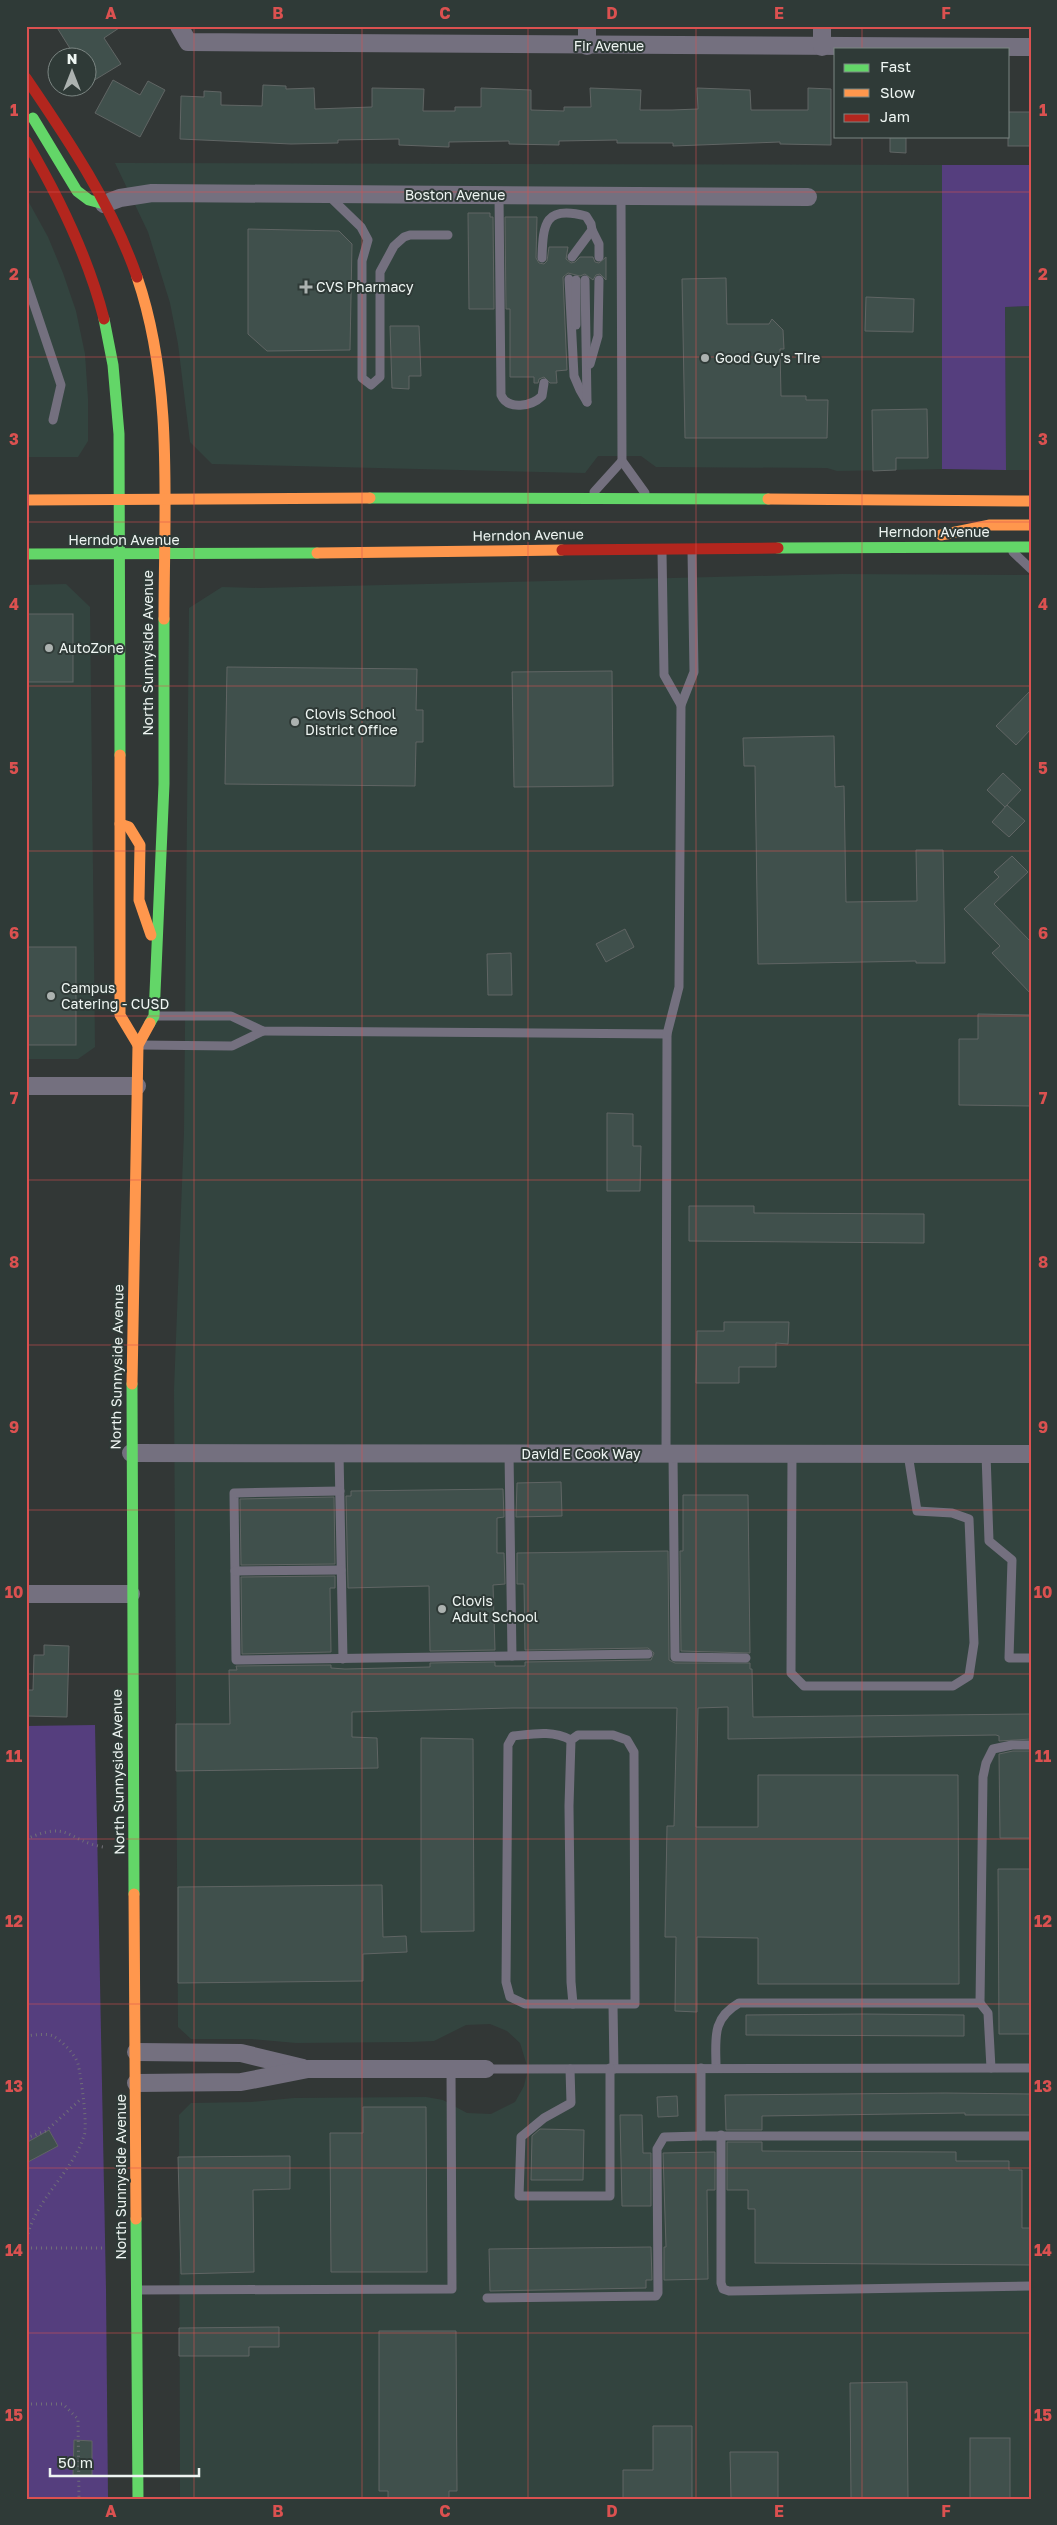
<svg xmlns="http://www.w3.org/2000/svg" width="1057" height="2525" viewBox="0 0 1057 2525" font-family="'Golos Text',sans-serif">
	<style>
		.built { fill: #33443f }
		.green { fill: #553e7e }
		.building { fill: #40504c; stroke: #606564 }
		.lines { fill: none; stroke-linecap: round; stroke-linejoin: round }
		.path { stroke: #706f77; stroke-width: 3; stroke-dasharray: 1 4; stroke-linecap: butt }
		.lane { stroke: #74707f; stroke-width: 9 }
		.street { stroke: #74707f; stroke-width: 18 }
		.fast { stroke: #63d668; stroke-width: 11 }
		.slow { stroke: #ff974d; stroke-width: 11 }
		.jam { stroke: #b3261e; stroke-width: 11 }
		.grid { fill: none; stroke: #db5150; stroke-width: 1; stroke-opacity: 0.55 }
		.poi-dot { fill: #acb2b0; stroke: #2f3a37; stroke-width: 2 }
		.labels { text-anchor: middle; stroke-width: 4; stroke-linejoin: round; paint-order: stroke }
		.street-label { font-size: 14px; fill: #eef5f2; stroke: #2f3a37 }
		.poi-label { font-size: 14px; fill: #eef5f2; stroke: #2f3a37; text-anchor: start }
		.neatline { fill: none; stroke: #db5150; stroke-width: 2 }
		.grid-label { font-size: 16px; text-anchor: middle; font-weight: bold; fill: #db5150 }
	</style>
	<rect width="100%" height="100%" fill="#323736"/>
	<g class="built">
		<polygon points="115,163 942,165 942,469 837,471 827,468 656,467 641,456 598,456 585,473 212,464 190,442 178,344 170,303 148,232"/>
		<polygon points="26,197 48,237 63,273 76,311 85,354 88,399 88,441 78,457 26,457"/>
		<polygon points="1031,306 1031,470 1006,470 1005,307"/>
		<polygon points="842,574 1031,575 1031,2499 180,2499 179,2115 191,2103 251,2102 294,2098 426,2097 443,2100 467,2113 491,2114 515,2102 524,2086 528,2069 520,2043 507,2031 490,2024 466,2025 434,2041 410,2042 296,2043 251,2039 191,2039 178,2027 174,1390 184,1132 189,608 222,587 259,588"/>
		<polygon points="66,584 90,607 95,1047 78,1059 26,1059 26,585"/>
	</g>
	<g class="green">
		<polygon points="942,165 1031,165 1031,306 1005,307 1006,470 942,469"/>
		<polygon points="95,1725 106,2290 108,2499 26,2499 26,1726"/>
	</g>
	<g class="building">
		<polygon points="56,26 122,26 104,38 121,64 88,84 88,58 76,58"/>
		<polygon points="113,80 140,95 148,81 165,90 140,137 95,113"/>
		<polygon points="263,85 286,86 286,89 314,88 315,109 372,107 372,88 424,89 423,111 455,111 455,107 481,107 481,88 531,90 531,110 564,111 564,107 591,107 590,88 641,90 640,110 672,110 698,109 697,88 750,90 751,110 808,110 808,88 831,89 831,145 780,144 780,142 673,146 673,143 617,143 617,140 559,141 559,145 509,144 509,141 449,142 449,147 399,145 399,139 338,140 338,143 291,144 180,139 181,96 204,97 204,91 221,92 221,105 262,106"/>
		<rect x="1008" y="112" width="23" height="34"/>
		<polygon points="890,136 906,136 906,153 890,152"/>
		<polygon points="468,213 490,213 490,217 493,217 494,309 469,309"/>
		<polygon points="505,217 537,217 536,258 539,263 544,264 547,261 549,247 568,247 566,259 571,263 575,262 580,257 593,257 595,262 599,263 606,257 606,280 600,274 596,275 593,280 585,274 580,276 568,273 563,277 567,370 556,371 557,383 550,383 544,377 539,379 538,383 534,383 534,377 510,377 510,309 506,309"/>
		<polygon points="248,229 339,231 352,244 350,350 267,351 248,334"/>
		<polygon points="726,278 727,324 769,324 772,319 783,330 784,349 780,349 781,396 806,396 806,400 828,400 827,438 685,438 682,279"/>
		<polygon points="866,297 914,299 913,332 865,331"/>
		<polygon points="390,326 419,326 421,376 409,376 409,389 392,388"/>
		<polygon points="927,409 928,458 896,458 896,470 873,471 872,410"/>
		<rect x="26" y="614" width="47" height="68"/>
		<polygon points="227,667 417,669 416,710 423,710 423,742 416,742 415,786 225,784"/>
		<polygon points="612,671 613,786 514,787 512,672"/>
		<polygon points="1031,690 1031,729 1016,745 996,726"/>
		<polygon points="834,736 835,787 844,786 846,902 917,901 916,850 943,850 945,963 916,963 916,961 758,964 755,766 744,766 743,738"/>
		<polygon points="1003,773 1021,790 1005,807 987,790"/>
		<polygon points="1007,805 1025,821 1009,837 992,822"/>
		<polygon points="1012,856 1028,872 994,904 1031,942 1031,994 992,953 1000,946 964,909 999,877 994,872"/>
		<polygon points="625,929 634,947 606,962 596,944"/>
		<rect x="26" y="947" width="50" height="98"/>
		<polygon points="511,953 512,995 488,995 487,954"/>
		<polygon points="978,1014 1031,1015 1031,1106 959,1105 959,1039 978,1039"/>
		<polygon points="607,1113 633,1114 633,1146 641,1146 640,1191 607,1191"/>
		<polygon points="689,1206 754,1206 754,1213 924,1214 924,1243 689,1241"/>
		<polygon points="724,1322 789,1322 788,1344 776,1343 776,1367 739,1367 739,1383 696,1383 697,1331 724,1331"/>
		<polygon points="561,1482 562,1516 516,1517 517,1483"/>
		<polygon points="503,1489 504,1517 497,1518 497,1553 504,1553 505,1584 493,1585 495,1650 430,1651 429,1586 348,1588 346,1496 351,1496 351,1491"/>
		<polygon points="683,1495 748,1495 750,1653 681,1651 680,1551 683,1551"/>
		<polygon points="334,1497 335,1564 241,1565 240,1499"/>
		<polygon points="668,1551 669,1660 675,1663 750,1663 750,1669 752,1669 753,1717 1031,1714 1031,1739 999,1741 999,1736 996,1735 728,1739 728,1707 698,1708 696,1827 758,1827 758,1775 958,1775 959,1984 758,1984 758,1938 697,1937 697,2012 675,2011 676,1937 665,1937 667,1826 674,1826 677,1708 512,1708 352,1712 352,1737 377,1738 378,1768 176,1771 176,1724 230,1724 229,1670 237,1670 236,1666 331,1665 331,1668 345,1669 430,1667 430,1663 495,1662 495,1666 525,1666 525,1662 651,1660 654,1653 648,1648 525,1650 524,1584 517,1584 517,1553"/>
		<polygon points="335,1576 335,1588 330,1588 331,1652 242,1654 241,1577"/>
		<polygon points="44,1645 69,1646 67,1717 27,1716 28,1690 33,1690 34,1655 44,1655"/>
		<polygon points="421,1738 473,1739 474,1931 421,1932"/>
		<polygon points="1013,1751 1031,1751 1031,1838 1000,1838 999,1754"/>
		<polygon points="998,1869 1031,1869 1031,2034 999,2034"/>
		<polygon points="382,1885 383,1937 406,1936 407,1952 363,1954 363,1981 178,1983 178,1887"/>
		<polygon points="864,2014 964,2015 964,2036 746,2035 746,2015"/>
		<polygon points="945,2093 1031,2094 1031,2115 965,2115 965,2113 762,2116 762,2130 726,2130 725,2095"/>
		<polygon points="677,2096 678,2116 658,2117 657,2097"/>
		<polygon points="363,2107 426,2107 427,2272 331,2272 330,2133 363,2133"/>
		<polygon points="620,2115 642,2115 643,2153 651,2153 651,2206 622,2206"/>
		<polygon points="540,2129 584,2130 583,2180 531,2180 532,2136"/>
		<polygon points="49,2130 58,2146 26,2163 26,2143"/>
		<polygon points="727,2142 762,2142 762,2151 956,2152 956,2161 1009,2161 1009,2170 1022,2170 1022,2228 1031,2228 1031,2265 755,2263 755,2209 748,2209 748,2190 727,2190"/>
		<polygon points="715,2152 715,2190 707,2190 708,2279 664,2280 664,2247 666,2247 663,2153"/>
		<polygon points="290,2156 290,2189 253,2190 254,2272 181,2274 178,2157"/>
		<polygon points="651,2247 652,2280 646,2280 646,2288 490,2291 489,2249"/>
		<polygon points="279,2327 279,2347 249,2347 249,2356 179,2356 179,2328"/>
		<polygon points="379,2331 456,2331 457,2491 449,2491 449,2499 388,2499 388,2491 379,2491"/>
		<polygon points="907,2382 908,2499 851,2499 850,2383"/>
		<polygon points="653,2426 692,2426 692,2499 623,2499 623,2470 653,2470"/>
		<rect x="970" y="2438" width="40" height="61"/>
		<polygon points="74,2440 92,2441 92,2475 73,2475"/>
		<polygon points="730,2452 778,2452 778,2499 731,2499"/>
	</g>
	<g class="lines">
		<g class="path">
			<path d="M26 1839C71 1820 65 1840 103 1847"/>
			<path d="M26 2036C34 2035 46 2033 53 2036 62 2041 75 2054 78 2064 81 2076 88 2126 84 2136 71 2175 32 2202 26 2243"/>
			<polyline points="26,2138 46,2131 82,2098"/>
			<polyline points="26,2248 106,2248"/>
			<polyline points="26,2404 63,2404 78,2419 79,2499"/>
		</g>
		<g class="lane">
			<path d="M499 195 501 395C508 411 532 406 542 396L544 383"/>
			<polyline points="329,196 361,227 368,240 362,261 362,378 371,385 380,377 380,272 394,246 404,237 410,235 448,235"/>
			<polyline points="621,196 622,461 645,493"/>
			<polyline points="592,230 599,244 599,257"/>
			<path d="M542 258C543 223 545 205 586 216L591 224 592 230 572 257"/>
			<polyline points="569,279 574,376 580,390 587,402"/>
			<polyline points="585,280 587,402"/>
			<polyline points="26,281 61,385 53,420"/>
			<polyline points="576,325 576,280"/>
			<polyline points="590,364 598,336 599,280"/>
			<polyline points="594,492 622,461"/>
			<polyline points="662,552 664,675 681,705"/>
			<polyline points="1013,552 1031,569"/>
			<polyline points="156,1016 231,1016 263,1031 667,1034"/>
			<polyline points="140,1045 232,1046 263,1031"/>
			<polyline points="339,1453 343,1659"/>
			<polyline points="509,1453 512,1656"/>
			<polyline points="666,1454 667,1034 679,987 681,705 694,672 692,551"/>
			<polyline points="673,1454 675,1657 746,1658"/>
			<polyline points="792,1454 791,1673 804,1686 953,1686 969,1676 974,1643 969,1519 952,1513 917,1511 908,1454"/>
			<polyline points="986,1454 989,1541 1012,1560 1009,1658 1031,1658"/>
			<polyline points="340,1491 234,1493 236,1660 648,1654"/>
			<polyline points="235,1571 341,1570"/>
			<polygon points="578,1735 613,1735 627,1740 634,1752 635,2004 573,2004 571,1982 569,1806 571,1740"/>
			<path d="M571 1740C552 1730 533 1734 513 1736L508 1745 506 1982 510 1997 525 2004H573"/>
			<polyline points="980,2003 983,1777 986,1763 993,1749 1012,1745 1031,1745"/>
			<polyline points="613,2005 614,2069"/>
			<polyline points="701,2068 701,2136 1031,2136"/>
			<path d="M716 2068C716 2039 711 2019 739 2003H980L988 2013 991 2068"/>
			<polyline points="486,2069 1031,2068"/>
			<polyline points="570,2069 571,2103 544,2118 521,2137 519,2196 610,2196 610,2068"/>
			<polyline points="721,2135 721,2283 723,2289 729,2291 1031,2286"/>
			<polyline points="137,2290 452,2289 451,2068"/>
			<polyline points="487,2298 656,2296 658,2293 657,2149 664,2137 701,2136"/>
		</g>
		<g class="street">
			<polyline points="179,26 188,42 1031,47"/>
			<polyline points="587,46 587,26"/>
			<polyline points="822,47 822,26"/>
			<polyline points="104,204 120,198 152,193 808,197"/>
			<polyline points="26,1086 137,1086"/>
			<polyline points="131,1453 1031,1454"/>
			<polyline points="26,1594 131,1594"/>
			<polyline points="136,2052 241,2053 303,2068"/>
			<polyline points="136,2083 241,2082 308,2069 486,2069"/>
		</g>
		<g class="fast">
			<polyline points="33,118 77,191 89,200 104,204"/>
			<polyline points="104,319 113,365 119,434 120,755"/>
			<polyline points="370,498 768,499"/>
			<polyline points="778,548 1031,547"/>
			<polyline points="26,554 317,553"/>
			<polyline points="150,1023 154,1016 164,784 164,619"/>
			<polyline points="132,1384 134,1894"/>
			<polyline points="136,2219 138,2499"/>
		</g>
		<g class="slow">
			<path d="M137 277C174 385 164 506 164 619"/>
			<polyline points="768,499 1031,501"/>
			<polyline points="26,500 370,498"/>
			<polyline points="941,535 990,525 1031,525"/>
			<polyline points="317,553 562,550"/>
			<polyline points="120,755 120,1015 138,1045"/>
			<polyline points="120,824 129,827 140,845 139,900 151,935"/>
			<polyline points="132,1384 138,1045 150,1023"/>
			<polyline points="134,1894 136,2219"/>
		</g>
		<g class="jam">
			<path d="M26 78C69 141 112 205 137 277"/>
			<path d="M26 141C59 197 88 256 104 319"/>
			<polyline points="562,550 778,548"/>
		</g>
	</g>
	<path class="grid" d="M194 26V2499M362 26V2499M528 26V2499M696 26V2499M862 26V49M862 136V2499M26 192H1031M26 357H1031M26 522H1031M26 686H1031M26 851H1031M26 1016H1031M26 1180H1031M26 1345H1031M26 1510H1031M26 1674H1031M26 1839H1031M26 2004H1031M26 2168H1031M26 2333H1031"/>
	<g class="poi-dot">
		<path d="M303.5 279.5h5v5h5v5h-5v5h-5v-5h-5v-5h5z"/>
		<circle cx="705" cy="358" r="5"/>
		<circle cx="49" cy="648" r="5"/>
		<circle cx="295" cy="722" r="5"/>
		<circle cx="51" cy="996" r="5"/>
		<circle cx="442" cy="1609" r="5"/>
	</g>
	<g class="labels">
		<g class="street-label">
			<text x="609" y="51">Fir Avenue</text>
			<text x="455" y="200">Boston Avenue</text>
			<text x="934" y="537">Herndon Avenue</text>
			<text transform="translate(528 535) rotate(-1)" y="5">Herndon Avenue</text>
			<text x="124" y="545">Herndon Avenue</text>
			<text transform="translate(148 653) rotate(-90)" y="5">North Sunnyside Avenue</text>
			<text transform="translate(117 1367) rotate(-89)" y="5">North Sunnyside Avenue</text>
			<text x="581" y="1459">David E Cook Way</text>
			<text transform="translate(118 1772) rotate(-91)" y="5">North Sunnyside Avenue</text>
			<text transform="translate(121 2177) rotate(-90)" y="5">North Sunnyside Avenue</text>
		</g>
		<g class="poi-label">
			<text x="316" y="292">CVS Pharmacy</text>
			<text x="715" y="363">Good Guy's Tire</text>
			<text x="59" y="653">AutoZone</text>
			<text x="305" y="719">Clovis School<tspan x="305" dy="16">District Office</tspan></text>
			<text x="61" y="993">Campus<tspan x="61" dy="16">Catering - CUSD</tspan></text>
			<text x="452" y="1606">Clovis<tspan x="452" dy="16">Adult School</tspan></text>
		</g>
	</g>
	<rect width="1057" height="2525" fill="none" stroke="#2f3a37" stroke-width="55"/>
	<rect x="834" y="48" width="175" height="90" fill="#2f3a37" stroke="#7b8582"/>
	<rect x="844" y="64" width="25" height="8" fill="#63d668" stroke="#7b8582"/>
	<text x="880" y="72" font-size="15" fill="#eef5f2">Fast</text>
	<rect x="844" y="89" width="25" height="8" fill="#ff974d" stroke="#7b8582"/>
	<text x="880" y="98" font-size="15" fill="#eef5f2">Slow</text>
	<rect x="844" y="114" width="25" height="8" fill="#b3261e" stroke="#7b8582"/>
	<text x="880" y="122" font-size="15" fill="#eef5f2">Jam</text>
	<g transform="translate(72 72)"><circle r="24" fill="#2f3a37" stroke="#7b8582"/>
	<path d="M0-4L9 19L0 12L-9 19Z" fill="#acb2b0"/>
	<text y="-8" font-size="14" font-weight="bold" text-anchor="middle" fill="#eef5f2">N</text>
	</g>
	<path d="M50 2468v8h149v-8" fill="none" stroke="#eef5f2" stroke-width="2.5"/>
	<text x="58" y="2468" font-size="15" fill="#eef5f2" stroke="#2f3a37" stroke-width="4" paint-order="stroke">50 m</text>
	<rect x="28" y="28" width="1002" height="2470" class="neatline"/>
	<g class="grid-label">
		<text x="111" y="19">A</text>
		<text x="278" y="19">B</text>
		<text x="445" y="19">C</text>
		<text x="612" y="19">D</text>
		<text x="779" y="19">E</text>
		<text x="946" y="19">F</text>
		<text x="14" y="116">1</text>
		<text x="1043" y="116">1</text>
		<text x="14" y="280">2</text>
		<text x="1043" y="280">2</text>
		<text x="14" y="445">3</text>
		<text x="1043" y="445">3</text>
		<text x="14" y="610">4</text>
		<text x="1043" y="610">4</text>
		<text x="14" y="774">5</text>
		<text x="1043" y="774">5</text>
		<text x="14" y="939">6</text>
		<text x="1043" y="939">6</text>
		<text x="14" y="1104">7</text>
		<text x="1043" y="1104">7</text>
		<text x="14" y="1268">8</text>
		<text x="1043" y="1268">8</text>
		<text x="14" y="1433">9</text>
		<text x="1043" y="1433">9</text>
		<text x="14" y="1598">10</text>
		<text x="1043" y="1598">10</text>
		<text x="14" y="1762">11</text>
		<text x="1043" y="1762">11</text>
		<text x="14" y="1927">12</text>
		<text x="1043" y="1927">12</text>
		<text x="14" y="2092">13</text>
		<text x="1043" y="2092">13</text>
		<text x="14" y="2256">14</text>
		<text x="1043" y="2256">14</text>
		<text x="14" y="2421">15</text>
		<text x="1043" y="2421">15</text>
		<text x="111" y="2517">A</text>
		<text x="278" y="2517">B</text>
		<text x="445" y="2517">C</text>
		<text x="612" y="2517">D</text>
		<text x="779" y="2517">E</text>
		<text x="946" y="2517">F</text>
	</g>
</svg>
